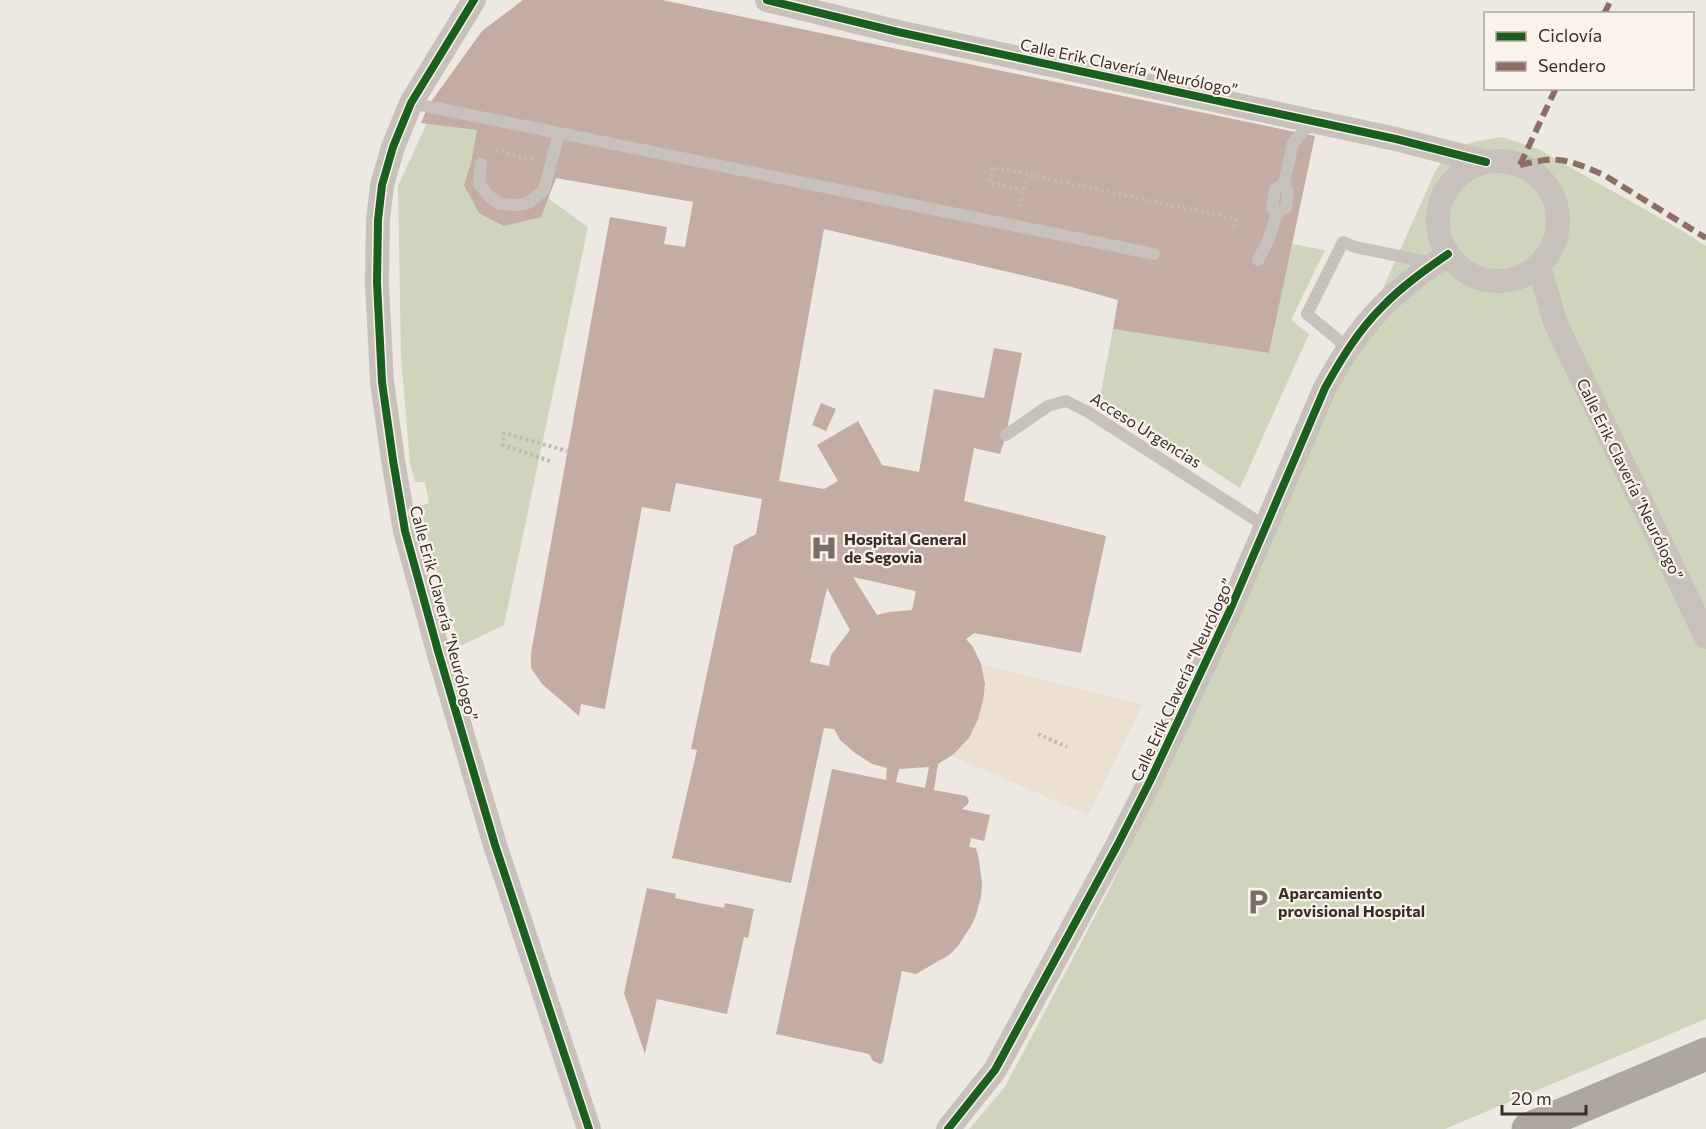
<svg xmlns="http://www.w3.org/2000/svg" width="1706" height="1129" viewBox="0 0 1706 1129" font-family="Commissioner,sans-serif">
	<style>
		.green { fill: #d0d4bc }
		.plaza { fill: #ece0d2 }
		.building { fill: #c2aca4; fill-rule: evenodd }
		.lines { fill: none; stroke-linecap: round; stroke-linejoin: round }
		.path { stroke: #c0b9b4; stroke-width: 4; stroke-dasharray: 3 3; stroke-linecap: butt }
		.service { stroke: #c8c1bb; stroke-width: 12 }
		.minor { stroke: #c8c1bb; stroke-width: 24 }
		.trunk { stroke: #ada6a1; stroke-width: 33 }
		.quiet { stroke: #8d6e63; stroke-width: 6; stroke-dasharray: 12 6; stroke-linecap: butt }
		.cycleway-casing { stroke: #faf3eb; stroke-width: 11 }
		.cycleway { stroke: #1b5e20; stroke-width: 8 }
		.labels { text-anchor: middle; stroke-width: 4.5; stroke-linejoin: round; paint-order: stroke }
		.street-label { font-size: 16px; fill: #392e29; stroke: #faf3eb }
		.poi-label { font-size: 16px; font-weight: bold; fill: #392e29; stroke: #faf3eb; text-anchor: start }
	</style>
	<rect width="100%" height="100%" fill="#eee8e3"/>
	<g class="green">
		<polygon points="427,123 477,130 471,162 464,185 548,198 588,227 504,625 460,646 437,573 419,506 429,503 425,482 415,482 410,463 401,357 398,186"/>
		<path d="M1502 137 1538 149 1681 230 1706 246V1019L1445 1129H969L1005 1087 1111 886 1269 543 1434 174C1437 169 1440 163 1444 158 1456 144 1485 139 1502 137Z"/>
		<polygon points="1292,244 1325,250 1291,320 1309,334 1240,488 1100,397 1113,329 1269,353"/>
	</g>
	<polygon class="plaza" points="981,664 1143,704 1088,815 951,756 954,754 985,684"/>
	<g class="building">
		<path d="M523 0H662L1315 136 1269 353 1113 329 1118 300 1068 286 824 229 779 481 824 489 838 481 817 445 858 421 882 465 919 472 934 389 984 398 994 348 1022 353 1006 435 1000 454 974 448 964 501 1106 536 1081 653 974 633 966 639 973 647 981 664 985 684 983 701 978 719 969 738 954 754 938 764 934 790 966 796 969 800 968 804 962 809 990 815 984 841 971 838 969 847 976 848 979 860 982 883 981 897 976 915 971 926 958 946 949 955 916 974 902 971 883 1062 880 1064 873 1061 869 1054 776 1034 832 769 886 780 887 768 872 764 855 753 840 740 834 729 824 728 791 883 672 858 697 750 691 749 734 546 756 534 762 499 676 483 670 512 642 507 605 709 581 704 579 716 542 684 531 668V653L610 217 667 227 664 244 685 247 693 202 556 178 541 217 504 226 479 213 464 185 471 162 477 130 421 123 428 106 482 31ZM853 577 916 591 912 610 889 612 877 615ZM827 588 850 630 831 655 829 666 810 662ZM929 767 925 788 896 782 899 769Z"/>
		<polygon points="821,403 836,409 826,431 812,425"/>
		<polygon points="647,888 676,894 675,898 724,908 725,903 754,909 748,938 744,937 727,1014 657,999 645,1054 624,993"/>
	</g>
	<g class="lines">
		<g class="path">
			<polyline points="495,150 534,160"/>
			<polyline points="1024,190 1025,182"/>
			<polyline points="1020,207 1024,190 989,183 993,167 1236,219 1233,231"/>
			<polyline points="550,461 503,445 504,433 567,451"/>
			<polyline points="1038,734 1067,747"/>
		</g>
		<g class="service">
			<polyline points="411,103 1154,254"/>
			<polyline points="481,164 479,184 490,197 500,204 517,205 528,203 544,190 559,133"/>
			<polyline points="1277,213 1272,208 1275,189 1284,184"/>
			<polyline points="1258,260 1268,241 1277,213 1286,208 1288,191 1284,184 1293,143 1313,120"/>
			<polyline points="1348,348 1307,314 1343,242 1355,247 1433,263"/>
			<polyline points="1006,435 1048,406 1066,401 1088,412 1265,526"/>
		</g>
		<g class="minor">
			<polyline points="474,0 411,103 393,147 382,185 378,220 377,283 382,382 393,460 405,531 438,651 495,845 589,1129"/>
			<polyline points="767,0 898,32 1396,139 1486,162"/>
			<circle cx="1498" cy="221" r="60"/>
			<polyline points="1539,265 1555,322 1706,637"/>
			<path d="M948 1129 995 1070 1118 844 1151 779 1230 610 1325 388C1341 359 1358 331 1382 307 1401 287 1425 270 1448 254"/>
		</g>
		<polyline class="trunk" points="1528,1129 1706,1054"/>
		<g class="quiet">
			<polyline points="1604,14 1611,0"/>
			<path d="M1520 165C1558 155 1569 160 1604 175L1706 238"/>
			<polyline points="1520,165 1556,88"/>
		</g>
		<defs>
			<g id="cycleway">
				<polyline points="474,0 411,103 393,147 382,185 378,220 377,283 382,382 393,460 405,531 438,651 495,845 589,1129"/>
				<polyline points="767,0 898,32 1396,139 1486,162"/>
				<path d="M948 1129 995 1070 1118 844 1151 779 1230 610 1325 388C1341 359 1358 331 1382 307 1401 287 1425 270 1448 254"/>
			</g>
		</defs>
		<use href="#cycleway" class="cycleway-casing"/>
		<use href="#cycleway" class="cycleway"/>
	</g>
	<defs>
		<symbol id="hospital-bare" viewBox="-9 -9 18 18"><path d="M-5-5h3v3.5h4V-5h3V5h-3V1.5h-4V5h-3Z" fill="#786f6a" stroke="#faf3eb" stroke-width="2.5" paint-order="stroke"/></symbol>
		<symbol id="parking-bare" viewBox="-9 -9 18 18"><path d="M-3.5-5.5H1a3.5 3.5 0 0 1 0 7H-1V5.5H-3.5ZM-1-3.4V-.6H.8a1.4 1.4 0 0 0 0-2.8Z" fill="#786f6a" stroke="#faf3eb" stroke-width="2.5" paint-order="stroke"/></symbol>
	</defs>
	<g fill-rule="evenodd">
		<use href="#hospital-bare" x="805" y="529" width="38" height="38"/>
		<use href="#parking-bare" x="1239" y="883" width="38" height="38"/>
	</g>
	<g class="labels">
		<g class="street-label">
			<text transform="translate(1129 67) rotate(12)" y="6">Calle Erik Clavería “Neurólogo”</text>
			<text transform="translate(1146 430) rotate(32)" y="6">Acceso Urgencias</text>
			<text transform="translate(1630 479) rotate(64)" y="6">Calle Erik Clavería “Neurólogo”</text>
			<text transform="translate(444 613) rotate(75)" y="6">Calle Erik Clavería “Neurólogo”</text>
			<text transform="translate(1182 680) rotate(-65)" y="6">Calle Erik Clavería “Neurólogo”</text>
		</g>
		<g class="poi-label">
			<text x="844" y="545">Hospital General<tspan x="844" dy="18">de Segovia</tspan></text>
			<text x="1278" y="899">Aparcamiento<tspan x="1278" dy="18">provisional Hospital</tspan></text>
		</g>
	</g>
	<rect x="1484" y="12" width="210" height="78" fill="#faf3eb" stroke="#ada49d" stroke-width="1.5"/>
	<rect x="1496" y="32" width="30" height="9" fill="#1b5e20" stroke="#ada49d" stroke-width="1.5"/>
	<text x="1538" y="42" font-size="18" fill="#392e29">Ciclovía</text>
	<rect x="1496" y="62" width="30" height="9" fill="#8d6e63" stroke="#ada49d" stroke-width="1.5"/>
	<text x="1538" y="72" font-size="18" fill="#392e29">Sendero</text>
	<path d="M1502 1105v9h84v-9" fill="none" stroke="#392e29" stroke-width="3"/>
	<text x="1511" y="1105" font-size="18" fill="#392e29" stroke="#faf3eb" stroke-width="4.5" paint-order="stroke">20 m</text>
</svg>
